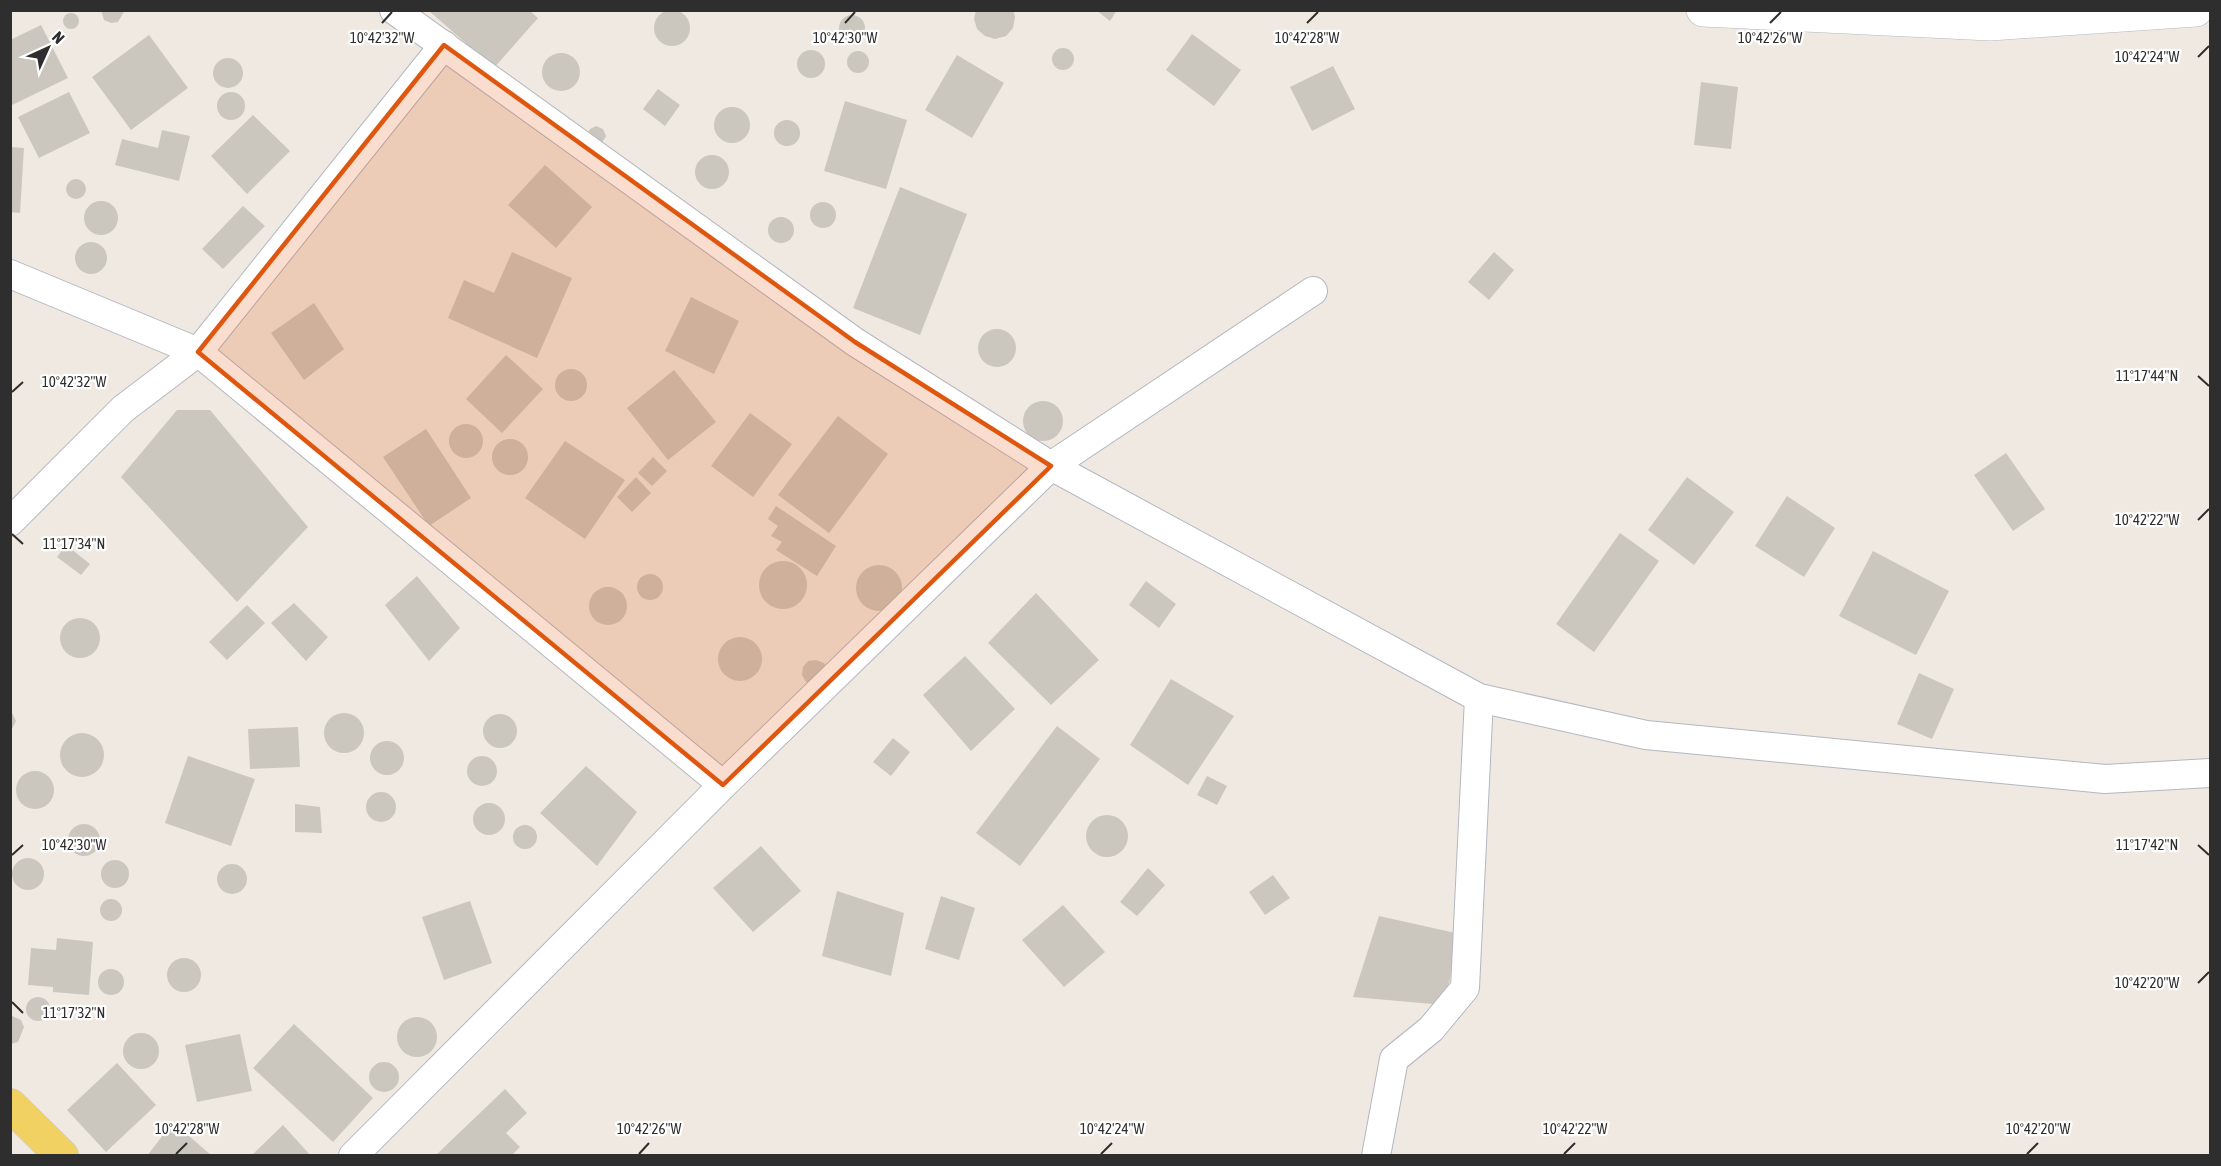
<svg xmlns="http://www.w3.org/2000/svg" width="2221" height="1166" viewBox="0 0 2221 1166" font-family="'Asap Condensed',sans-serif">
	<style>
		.building { fill: #cbc7bf }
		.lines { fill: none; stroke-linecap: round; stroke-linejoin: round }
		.minor-casing { stroke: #b4b7c1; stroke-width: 30 }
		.tertiary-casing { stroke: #b4b7c1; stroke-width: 34 }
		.primary-casing { stroke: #c9c9c9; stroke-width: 34 }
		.minor { stroke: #fff; stroke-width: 28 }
		.tertiary { stroke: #fff; stroke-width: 33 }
		.primary { stroke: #f2d163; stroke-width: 33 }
		.marked { fill: #df570e; fill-opacity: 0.2; stroke: #df570e; stroke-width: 4.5; stroke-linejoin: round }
		.ticks { fill: none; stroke: #2e2e2e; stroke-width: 2 }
		.ticks-label { font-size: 15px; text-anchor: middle; fill: #2e2e2e; stroke: #fff; stroke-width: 4.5; stroke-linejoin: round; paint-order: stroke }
	</style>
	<rect width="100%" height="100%" fill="#efe9e1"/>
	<g class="building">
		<polygon points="101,10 125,10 118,22 111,23 104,20"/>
		<polygon points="428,10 529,10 538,18 494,68"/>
		<polygon points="976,10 1013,10 1015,17 1013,28 1006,36 995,39 985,36 977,29 974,19"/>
		<polygon points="1096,10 1117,10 1110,21"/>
		<circle cx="672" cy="28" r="18"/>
		<circle cx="71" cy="21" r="8"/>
		<circle cx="852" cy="28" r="13"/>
		<polygon points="41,25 68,78 10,106 10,40"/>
		<polygon points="1192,34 1241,70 1214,106 1166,70"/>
		<polygon points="149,35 188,88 131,130 92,77"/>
		<circle cx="1063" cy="59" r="11"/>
		<circle cx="811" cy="64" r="14"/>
		<circle cx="858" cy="62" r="11"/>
		<circle cx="561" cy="72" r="19"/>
		<polygon points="957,55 1004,83 972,138 925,110"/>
		<circle cx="228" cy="73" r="15"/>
		<polygon points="1333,66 1355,109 1312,131 1290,87"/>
		<polygon points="1701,82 1738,87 1731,149 1694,145"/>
		<polygon points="658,89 680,105 665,126 643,109"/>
		<circle cx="231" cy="106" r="14"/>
		<polygon points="69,92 90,133 39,158 18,117"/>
		<polygon points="845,101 907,120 886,189 824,171"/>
		<circle cx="732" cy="125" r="18"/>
		<polygon points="253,115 290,151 247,194 211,156"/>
		<circle cx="787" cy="133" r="13"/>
		<polygon points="596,126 603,129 606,136 602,143 587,135 590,129"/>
		<polygon points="162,130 190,136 179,181 115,165 122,139 158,148"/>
		<polygon points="10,147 24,148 20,213 10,212"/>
		<circle cx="712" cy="172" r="17"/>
		<polygon points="545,165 592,207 556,248 508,205"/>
		<circle cx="76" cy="189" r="10"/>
		<polygon points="900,187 967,214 920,335 853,308"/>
		<circle cx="101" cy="218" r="17"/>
		<circle cx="823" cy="215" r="13"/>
		<polygon points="243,206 265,226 223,269 202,249"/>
		<circle cx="781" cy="230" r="13"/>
		<circle cx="91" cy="258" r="16"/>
		<polygon points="512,252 572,278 537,358 448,318 464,280 494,293"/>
		<polygon points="1494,252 1514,270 1489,300 1468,282"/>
		<polygon points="691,297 739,321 714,374 665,351"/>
		<polygon points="314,303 344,349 304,380 271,333"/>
		<circle cx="997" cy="348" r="19"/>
		<polygon points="506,355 543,389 502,433 466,399"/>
		<circle cx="571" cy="385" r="16"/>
		<polygon points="674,370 716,422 668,460 627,408"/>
		<circle cx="1043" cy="421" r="20"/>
		<polygon points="177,410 210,410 308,527 237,602 121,477"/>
		<polygon points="750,413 792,444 753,497 711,466"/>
		<polygon points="838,416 888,454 829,533 778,495"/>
		<circle cx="466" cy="441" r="17"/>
		<polygon points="426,429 471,498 429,526 383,457"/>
		<circle cx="510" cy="457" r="18"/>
		<polygon points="565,441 625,480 585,539 525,498"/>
		<polygon points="2006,453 2045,509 2013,531 1974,475"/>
		<polygon points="653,457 667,471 652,486 638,473"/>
		<polygon points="636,477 651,493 632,512 617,497"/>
		<polygon points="1687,477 1734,512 1694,565 1648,530"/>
		<polygon points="1787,496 1835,528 1804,577 1755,546"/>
		<polygon points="776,506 836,546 817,576 776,550 782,542 771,536 778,526 768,519"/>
		<polygon points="1620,533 1659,561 1594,652 1556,624"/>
		<polygon points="66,545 90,564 81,575 57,557"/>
		<polygon points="1873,551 1949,591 1916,655 1839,616"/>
		<circle cx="783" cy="585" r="24"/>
		<circle cx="879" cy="588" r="23"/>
		<circle cx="650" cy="587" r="13"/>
		<polygon points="417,576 460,628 429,661 385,605"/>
		<polygon points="1146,581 1176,604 1159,628 1129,605"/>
		<circle cx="608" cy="606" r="19"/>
		<polygon points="1036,593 1099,660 1051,705 988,643"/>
		<polygon points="294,603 328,637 306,661 271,623"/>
		<polygon points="247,605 265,623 227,660 209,642"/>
		<circle cx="80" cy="638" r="20"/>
		<circle cx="740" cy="659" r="22"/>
		<polygon points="965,656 1015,709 971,751 923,695"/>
		<polygon points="816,660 824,663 828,670 813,686 806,682 802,675 803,667 808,661"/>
		<polygon points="1919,673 1954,689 1932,739 1897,724"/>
		<polygon points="1171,679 1234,716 1188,785 1130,745"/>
		<polygon points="10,709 16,721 10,733"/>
		<circle cx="344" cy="733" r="20"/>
		<circle cx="500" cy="731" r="17"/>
		<polygon points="1057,726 1100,759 1020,866 976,833"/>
		<polygon points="298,727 300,767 250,769 248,729"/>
		<circle cx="82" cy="755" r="22"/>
		<polygon points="893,738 910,752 891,776 873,762"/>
		<circle cx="387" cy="758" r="17"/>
		<polygon points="188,756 255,779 231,846 165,823"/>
		<circle cx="482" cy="771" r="15"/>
		<polygon points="586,766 637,812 597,866 540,813"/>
		<circle cx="35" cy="790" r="19"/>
		<polygon points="1207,776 1227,786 1217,805 1197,795"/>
		<circle cx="381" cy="807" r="15"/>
		<circle cx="489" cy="819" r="16"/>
		<polygon points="295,804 320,807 322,833 295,832"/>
		<circle cx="1107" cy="836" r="21"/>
		<circle cx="84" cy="840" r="16"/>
		<circle cx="525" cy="837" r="12"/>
		<polygon points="761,846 801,891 753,932 713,888"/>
		<circle cx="28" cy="874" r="16"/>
		<circle cx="115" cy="874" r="14"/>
		<circle cx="232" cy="879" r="15"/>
		<polygon points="1148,868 1165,885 1137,916 1120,902"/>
		<polygon points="1273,875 1290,898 1265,915 1249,892"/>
		<polygon points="837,891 904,913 891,976 822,956"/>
		<polygon points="941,896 975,908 959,960 925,949"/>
		<circle cx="111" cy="910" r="11"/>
		<polygon points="470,901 492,963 444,980 422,917"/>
		<polygon points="1063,905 1105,952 1064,987 1022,940"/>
		<polygon points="1379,916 1460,934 1444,1005 1353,997"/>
		<polygon points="57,938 93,942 89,995 53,992 53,987 28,985 31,948 56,950"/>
		<circle cx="184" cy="975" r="17"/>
		<circle cx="111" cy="982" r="13"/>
		<circle cx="38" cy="1009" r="12"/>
		<polygon points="10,1015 21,1020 24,1027 18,1042 10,1044"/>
		<circle cx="417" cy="1037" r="20"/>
		<polygon points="294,1024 373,1098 333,1142 253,1068"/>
		<circle cx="141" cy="1051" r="18"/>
		<polygon points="240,1034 252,1091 197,1102 185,1045"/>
		<circle cx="384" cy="1077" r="15"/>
		<polygon points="117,1063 156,1105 106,1152 67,1110"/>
		<polygon points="505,1089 527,1113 506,1133 520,1147 511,1156 435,1156"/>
		<polygon points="173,1122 212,1156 147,1156"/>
		<polygon points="283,1125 311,1156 251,1156"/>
	</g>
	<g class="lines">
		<defs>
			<g id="minor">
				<polyline points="394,10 855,342 1051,466 1479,698 1646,735 2105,779 2210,773"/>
				<polyline points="10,274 198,352 723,785"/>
				<polyline points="10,522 123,409 198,352 444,45"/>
				<polyline points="353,1156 723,785 1051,466 1313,291"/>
				<polyline points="1376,1156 1394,1059 1431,1029 1465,988 1479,698"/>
			</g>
			<polyline id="tertiary" points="1703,10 1990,24 2196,10"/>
			<polyline id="primary" points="10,1105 62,1156"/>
		</defs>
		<use href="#minor" class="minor-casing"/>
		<use href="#tertiary" class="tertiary-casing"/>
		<use href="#primary" class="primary-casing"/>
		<use href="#minor" class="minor"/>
		<use href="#tertiary" class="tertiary"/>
		<use href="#primary" class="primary"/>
	</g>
	<path class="marked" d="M444 45 855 342 1051 466 723 785 198 352Z"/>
	<path class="ticks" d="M382 23 392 12M845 23 855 12M1307 23 1318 12M1770 23 1781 12M2198 57 2209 46M2198 376 2209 386M12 392 23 382M2198 520 2209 509M12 534 23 544M2198 845 2209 855M12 855 23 845M2198 983 2209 972M12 1002 23 1013M176 1154 187 1143M639 1154 649 1143M1101 1154 1112 1143M1564 1154 1575 1143M2027 1154 2038 1143"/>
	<g class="ticks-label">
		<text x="382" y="43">10°42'32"W</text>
		<text x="845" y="43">10°42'30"W</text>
		<text x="1307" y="43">10°42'28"W</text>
		<text x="1770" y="43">10°42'26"W</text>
		<text x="2147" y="62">10°42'24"W</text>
		<text x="2147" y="381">11°17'44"N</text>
		<text x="74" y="387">10°42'32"W</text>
		<text x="2147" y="525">10°42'22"W</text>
		<text x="74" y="549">11°17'34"N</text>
		<text x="2147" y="850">11°17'42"N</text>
		<text x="74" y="850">10°42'30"W</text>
		<text x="2147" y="988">10°42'20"W</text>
		<text x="74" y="1018">11°17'32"N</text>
		<text x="187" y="1134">10°42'28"W</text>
		<text x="649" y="1134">10°42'26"W</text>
		<text x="1112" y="1134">10°42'24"W</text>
		<text x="1575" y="1134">10°42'22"W</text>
		<text x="2038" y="1134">10°42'20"W</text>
	</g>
	<rect width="2221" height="1166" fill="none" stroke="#2e2e2e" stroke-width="24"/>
	<g transform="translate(48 48) rotate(45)" stroke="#ffffff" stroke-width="4.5" paint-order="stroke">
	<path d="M0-4.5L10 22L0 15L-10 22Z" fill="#2e2e2e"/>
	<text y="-9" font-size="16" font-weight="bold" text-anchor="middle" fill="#2e2e2e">N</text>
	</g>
</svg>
